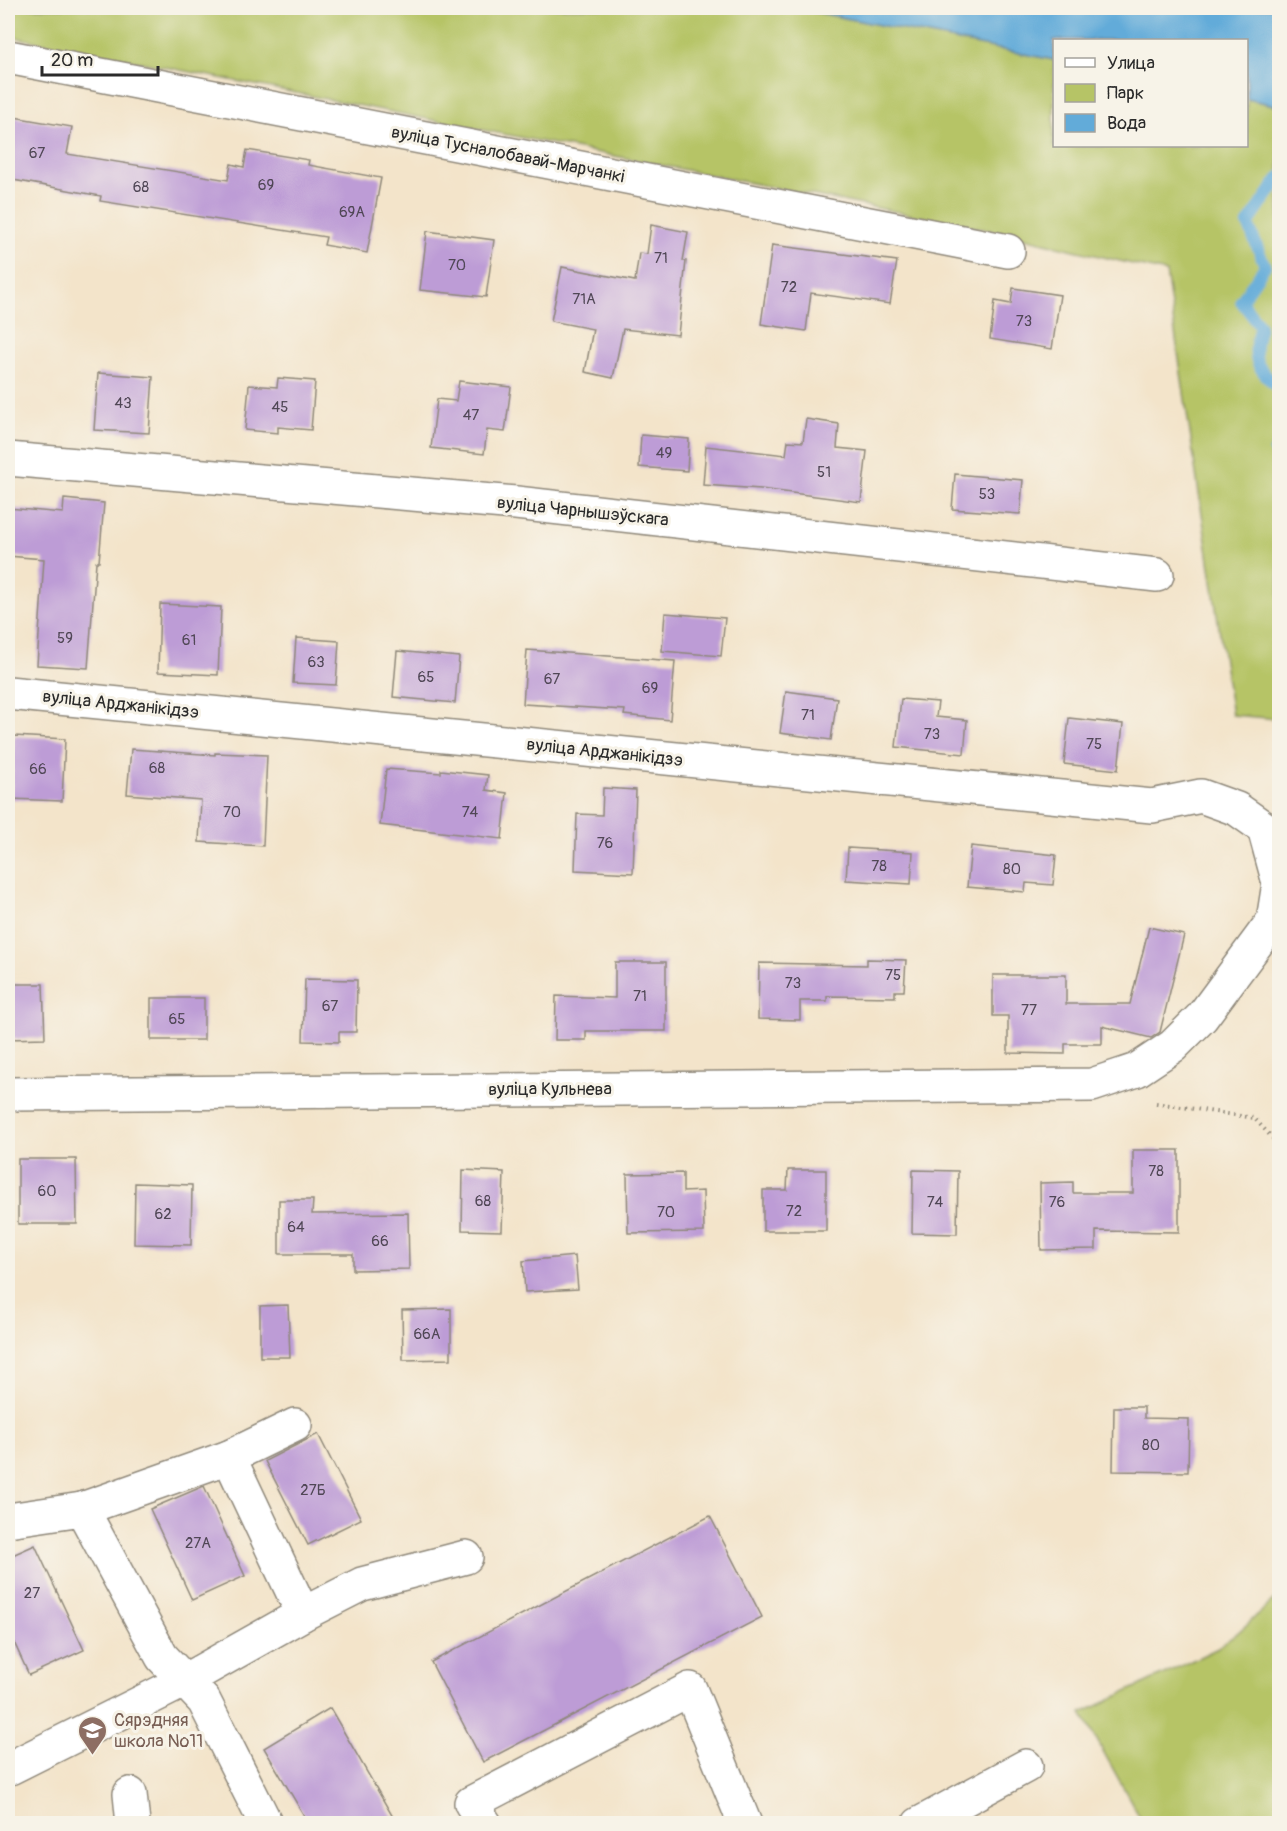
<svg xmlns="http://www.w3.org/2000/svg" width="1287" height="1831" viewBox="0 0 1287 1831" font-family="Pangolin,sans-serif">
	<style>
		.green { fill: #b6c466; stroke: #707848; stroke-width: 1.5 }
		.water { fill: #62abd9; stroke: #466b82; stroke-width: 1.5 }
		.lines { fill: none; stroke-linecap: round; stroke-linejoin: round }
		.stream { stroke: #62abd9; stroke-width: 12 }
		.building { fill: #bd9cd6 }
		.minor-casing { stroke: #8f887a; stroke-width: 36 }
		.path { stroke: #8f887a; stroke-width: 4; stroke-dasharray: 1.5 4.5; stroke-linecap: butt }
		.minor { stroke: #fff; stroke-width: 33 }
		.labels { text-anchor: middle; stroke-width: 6; stroke-linejoin: round; paint-order: stroke }
		.number-label { font-size: 15px; fill: #504756 }
		.street-label { font-size: 18px; fill: #2b2b2b; stroke: #f7f3e8 }
		.education-label { font-size: 18px; fill: #785e54; stroke: #f7f3e8; text-anchor: start }
	</style>
	<rect width="100%" height="100%" fill="#f7f3e8"/>
	<filter id="ink" filterUnits="userSpaceOnUse"><feTurbulence type="fractalNoise" baseFrequency=".0167" numOctaves="2"/><feDisplacementMap in="SourceGraphic" scale="12" xChannelSelector="R" yChannelSelector="G"/><feConvolveMatrix kernelMatrix="1 2 1 2 8 2 1 2 1" color-interpolation-filters="sRGB"/></filter>
	<filter id="wash" filterUnits="userSpaceOnUse"><feTurbulence type="fractalNoise" baseFrequency=".008" numOctaves="4" result="noise"/><feDisplacementMap in="SourceGraphic" scale="24" xChannelSelector="R" yChannelSelector="G"/><feGaussianBlur stdDeviation="1.35" result="paint"/><feColorMatrix in="noise" values="0 0 0 0 0 0 0 0 0 0 0 0 0 0 0 0 0 1.4 0 .05"/><feComposite in="paint" operator="in"/></filter>
	<g filter="url(#wash)">
		<rect width="100%" height="100%" fill="#f3e4ca"/>
		<g class="green">
			<polygon points="8,8 795,8 1054,60 1054,146 1246,146 1247,99 1279,106 1279,719 1232,715 1166,272 999,232 8,36"/>
			<polygon points="1279,1596 1279,1823 1143,1823 1082,1713 1212,1651 1235,1635"/>
		</g>
		<polygon class="water" points="795,8 1279,8 1279,106 1247,99 1246,40 1054,40 1054,60"/>
		<g class="lines">
			<g class="stream">
				<path d="M1280 177 1248 224 1265 266 1241 301 1260 326C1250 359 1256 367 1280 390"/>
				<polyline points="1280,444 1275,451 1280,456"/>
			</g>
		</g>
		<g id="blocks">
			<g class="building">
				<polygon points="8,116 72,127 67,154 228,180 231,164 244,167 247,150 309,160 308,165 381,178 367,253 324,245 326,237 100,201 101,196 8,179"/>
				<polygon points="651,225 688,232 683,261 686,261 678,335 623,329 613,378 585,372 593,329 551,321 562,267 635,281 639,253 647,254"/>
				<polygon points="427,231 494,240 486,297 420,290"/>
				<polygon points="772,245 897,261 890,304 811,293 806,331 761,324"/>
				<polygon points="1013,288 1060,295 1052,349 990,339 995,301 1011,304"/>
				<polygon points="98,373 153,377 149,433 94,430"/>
				<polygon points="278,378 315,381 311,430 278,427 278,433 245,430 249,385 277,387"/>
				<polygon points="459,381 511,387 505,432 487,430 484,454 431,448 437,399 456,401"/>
				<polygon points="806,419 839,424 837,448 867,451 861,502 761,489 703,485 706,446 786,455 788,441 803,442"/>
				<polygon points="641,435 689,439 687,471 639,467"/>
				<polygon points="955,474 1023,480 1020,514 952,509"/>
				<polygon points="64,499 104,503 99,562 96,562 88,668 37,665 44,559 8,556 8,508 63,513"/>
				<polygon points="160,604 221,607 218,675 158,672"/>
				<polygon points="665,613 725,618 721,656 662,651"/>
				<polygon points="296,638 339,641 336,685 293,683"/>
				<polygon points="527,650 675,661 670,720 624,715 625,710 523,704"/>
				<polygon points="397,651 459,657 455,703 393,697"/>
				<polygon points="786,691 837,698 831,740 780,733"/>
				<polygon points="901,699 938,702 936,717 967,720 964,754 896,747"/>
				<polygon points="1069,718 1123,724 1118,770 1064,764"/>
				<polygon points="14,736 65,739 62,801 11,799"/>
				<polygon points="131,749 215,755 215,753 267,755 263,846 199,842 201,800 127,794"/>
				<polygon points="386,769 441,773 441,770 488,775 486,790 507,793 502,839 380,825"/>
				<polygon points="603,788 636,790 633,873 575,870 577,814 602,815"/>
				<polygon points="971,846 1056,855 1053,885 1026,883 1025,892 967,887"/>
				<polygon points="848,848 913,852 911,884 846,880"/>
				<polygon points="1149,927 1184,935 1160,1032 1151,1038 1102,1026 1102,1044 1065,1044 1065,1054 1008,1053 1008,1016 993,1016 993,975 1066,975 1066,1004 1130,1004"/>
				<polygon points="867,959 906,960 904,991 895,991 895,997 827,996 827,1001 800,1001 800,1020 758,1019 759,963 867,965"/>
				<polygon points="615,962 666,962 666,1031 586,1031 586,1040 555,1040 556,996 615,998"/>
				<polygon points="305,979 357,980 356,1032 339,1032 339,1042 303,1041"/>
				<polygon points="8,984 43,984 45,1038 8,1039"/>
				<rect x="151" y="998" width="53" height="42"/>
				<polygon points="1133,1150 1179,1150 1179,1232 1096,1231 1096,1249 1041,1250 1040,1183 1073,1182 1073,1193 1133,1193"/>
				<polygon points="18,1159 76,1159 77,1224 18,1224"/>
				<polygon points="463,1170 504,1172 502,1231 462,1230"/>
				<polygon points="788,1170 826,1170 826,1231 763,1231 763,1190 787,1190"/>
				<polygon points="913,1170 958,1171 957,1234 912,1233"/>
				<polygon points="683,1173 683,1192 703,1191 704,1232 628,1233 627,1174"/>
				<polygon points="135,1183 192,1185 191,1245 134,1244"/>
				<polygon points="279,1200 313,1200 312,1214 408,1213 409,1269 353,1270 353,1254 279,1254"/>
				<polygon points="575,1256 578,1289 525,1292 523,1261"/>
				<polygon points="288,1305 290,1357 260,1357 260,1306"/>
				<polygon points="451,1309 451,1359 403,1360 402,1310"/>
				<polygon points="1114,1407 1144,1407 1144,1418 1189,1419 1188,1472 1113,1471"/>
				<polygon points="318,1434 361,1519 308,1545 265,1461"/>
				<polygon points="204,1486 245,1576 192,1600 150,1509"/>
				<polygon points="710,1516 762,1617 483,1762 431,1662"/>
				<polygon points="35,1545 84,1650 29,1675 8,1629 8,1557"/>
				<polygon points="330,1708 397,1824 309,1824 264,1748"/>
			</g>
		</g>
	</g>
	<g filter="url(#ink)">
		<use href="#blocks" fill-opacity="0" stroke="#8f887a" stroke-width="1.5"/>
		<g class="lines">
			<defs>
				<g id="minor">
					<polyline points="8,57 1008,251"/>
					<polyline points="8,459 516,503 1157,575"/>
					<polyline points="8,693 1152,806 1201,796 1237,809 1264,828 1279,883 1273,921 1202,1017 1173,1046 1137,1070 1092,1085 8,1094"/>
					<polyline points="229,1457 303,1614"/>
					<polyline points="82,1509 162,1657 204,1701 266,1824"/>
					<polyline points="8,1520 82,1509 229,1457 295,1425"/>
					<polyline points="10,1768 184,1681 303,1614 362,1584 466,1557"/>
					<polyline points="130,1794 133,1824"/>
					<polyline points="485,1824 471,1803 690,1689 745,1824"/>
					<polyline points="919,1824 1026,1766"/>
				</g>
			</defs>
			<use href="#minor" class="minor-casing"/>
			<polyline class="path" points="1156,1103 1254,1118 1280,1146"/>
			<use href="#minor" class="minor"/>
		</g>
	</g>
	<defs>
		<symbol id="school-pin" viewBox="-11 -11 22 30"><path d="M0 17L-7.5 6A9.5 9.5 0 1 1 7.5 6Z" fill="#8d6e63" stroke="#f7f3e8"/><path d="M0-5L7-2L0 1L-7-2ZM-4 1L0 2.5L4 1V4Q0 6-4 4Z" fill="#fff"/></symbol>
	</defs>
	<g fill-rule="evenodd">
		<use href="#school-pin" x="76" y="1714" width="33" height="45"/>
	</g>
	<g class="labels">
		<g class="number-label">
			<text x="37" y="158">67</text>
			<text x="266" y="190">69</text>
			<text x="141" y="192">68</text>
			<text x="352" y="217">69А</text>
			<text x="661" y="263">71</text>
			<text x="457" y="270">70</text>
			<text x="789" y="292">72</text>
			<text x="584" y="304">71А</text>
			<text x="1024" y="326">73</text>
			<text x="123" y="408">43</text>
			<text x="280" y="412">45</text>
			<text x="471" y="420">47</text>
			<text x="664" y="458">49</text>
			<text x="824" y="477">51</text>
			<text x="987" y="499">53</text>
			<text x="65" y="643">59</text>
			<text x="189" y="645">61</text>
			<text x="316" y="667">63</text>
			<text x="426" y="682">65</text>
			<text x="552" y="684">67</text>
			<text x="650" y="693">69</text>
			<text x="808" y="720">71</text>
			<text x="932" y="739">73</text>
			<text x="1094" y="749">75</text>
			<text x="157" y="773">68</text>
			<text x="38" y="774">66</text>
			<text x="232" y="817">70</text>
			<text x="470" y="817">74</text>
			<text x="605" y="848">76</text>
			<text x="879" y="871">78</text>
			<text x="1012" y="874">80</text>
			<text x="893" y="980">75</text>
			<text x="793" y="988">73</text>
			<text x="640" y="1001">71</text>
			<text x="330" y="1011">67</text>
			<text x="1029" y="1015">77</text>
			<text x="177" y="1024">65</text>
			<text x="1156" y="1176">78</text>
			<text x="47" y="1196">60</text>
			<text x="483" y="1206">68</text>
			<text x="935" y="1207">74</text>
			<text x="1057" y="1207">76</text>
			<text x="794" y="1216">72</text>
			<text x="666" y="1217">70</text>
			<text x="163" y="1219">62</text>
			<text x="296" y="1232">64</text>
			<text x="380" y="1246">66</text>
			<text x="427" y="1339">66А</text>
			<text x="1151" y="1450">80</text>
			<text x="313" y="1495">27Б</text>
			<text x="198" y="1548">27А</text>
			<text x="32" y="1598">27</text>
		</g>
		<g class="street-label">
			<text transform="translate(508 154) rotate(11)" y="6">вуліца Тусналобавай-Марчанкі</text>
			<text transform="translate(583 511) rotate(6)" y="6">вуліца Чарнышэўскага</text>
			<text transform="translate(121 704) rotate(6)" y="6">вуліца Арджанікідзэ</text>
			<text transform="translate(605 752) rotate(6)" y="6">вуліца Арджанікідзэ</text>
			<text x="550" y="1095">вуліца Кульнева</text>
		</g>
		<g class="education-label">
			<text x="114" y="1726">Сярэдняя<tspan x="114" dy="21">школа №11</tspan></text>
		</g>
	</g>
	<rect width="1287" height="1831" fill="none" stroke="#f7f3e8" stroke-width="30"/>
	<rect x="1053" y="39" width="195" height="108" fill="#f7f3e8" stroke="#a5a39c" stroke-width="1.5"/>
	<rect x="1065" y="58" width="30" height="9" fill="#ffffff" stroke="#a5a39c" stroke-width="1.5"/>
	<text x="1107" y="69" font-size="18" fill="#2b2b2b">Улица</text>
	<rect x="1065" y="84" width="30" height="18" fill="#b6c466" stroke="#a5a39c" stroke-width="1.5"/>
	<text x="1107" y="99" font-size="18" fill="#2b2b2b">Парк</text>
	<rect x="1065" y="114" width="30" height="18" fill="#62abd9" stroke="#a5a39c" stroke-width="1.5"/>
	<text x="1107" y="129" font-size="18" fill="#2b2b2b">Вода</text>
	<path d="M42 66v9h116v-9" fill="none" stroke="#2b2b2b" stroke-width="3"/>
	<text x="51" y="66" font-size="18" fill="#2b2b2b" stroke="#f7f3e8" stroke-width="4.5" paint-order="stroke">20 m</text>
</svg>
